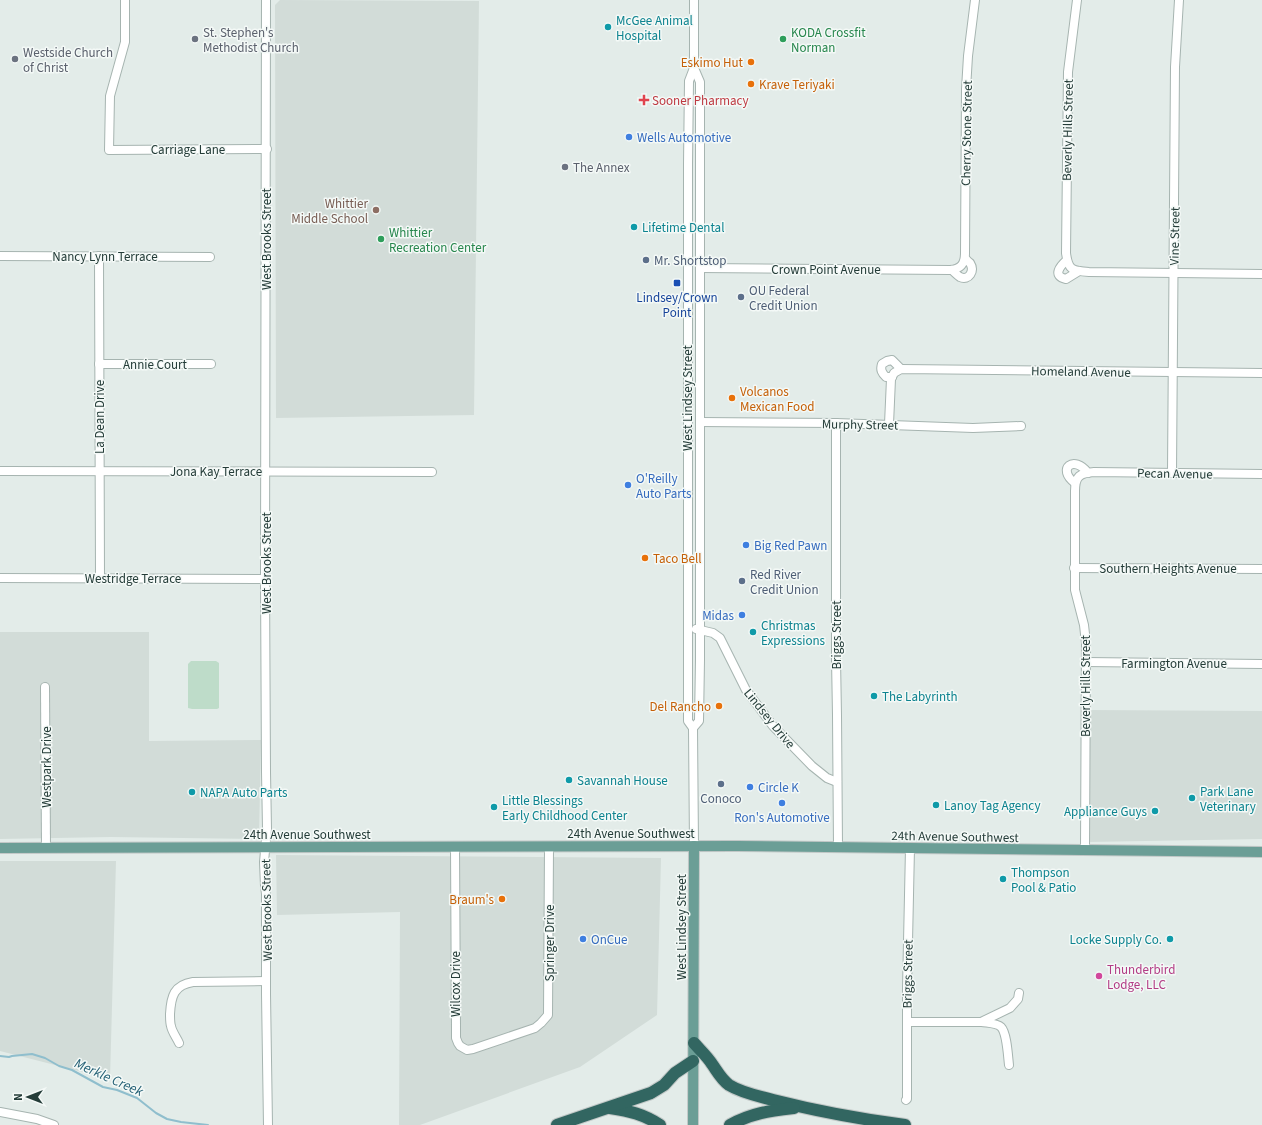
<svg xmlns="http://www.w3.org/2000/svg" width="1262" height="1125" viewBox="0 0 1262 1125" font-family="'Source Sans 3',sans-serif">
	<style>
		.built { fill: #d2dcd8 }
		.green { fill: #bedcc9 }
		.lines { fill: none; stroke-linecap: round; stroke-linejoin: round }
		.stream { stroke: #8fbecd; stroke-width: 2 }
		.minor-casing { stroke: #a6b4b0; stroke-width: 10 }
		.major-casing { stroke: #c2c8c7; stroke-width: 12 }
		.highway-casing { stroke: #c2c8c7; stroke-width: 14 }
		.minor { stroke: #fff; stroke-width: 8 }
		.major { stroke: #6b9e96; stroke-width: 10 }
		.highway { stroke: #326661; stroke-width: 12 }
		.culture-dot { fill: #0f9aa8; stroke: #f4f9f7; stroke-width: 1.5 }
		.worship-dot { fill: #6b7280; stroke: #f4f9f7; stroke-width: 1.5 }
		.leisure-dot { fill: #2e9e5b; stroke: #f4f9f7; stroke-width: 1.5 }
		.food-dot { fill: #e8710a; stroke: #f4f9f7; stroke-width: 1.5 }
		.health-dot { fill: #e0444e; stroke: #f4f9f7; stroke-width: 1.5 }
		.shop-dot { fill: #3f7fe0; stroke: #f4f9f7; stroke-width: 1.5 }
		.education-dot { fill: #8d6e63; stroke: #f4f9f7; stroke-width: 1.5 }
		.service-dot { fill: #5c6f8a; stroke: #f4f9f7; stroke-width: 1.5 }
		.transit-dot { fill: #1a4fb4; stroke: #f4f9f7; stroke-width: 1.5 }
		.hotel-dot { fill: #d1479c; stroke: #f4f9f7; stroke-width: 1.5 }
		.labels { text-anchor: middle; stroke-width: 3; stroke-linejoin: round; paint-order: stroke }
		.culture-label { font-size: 13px; fill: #0d838f; stroke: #f4f9f7; text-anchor: start }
		.worship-label { font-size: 13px; fill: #5b616d; stroke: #f4f9f7; text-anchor: start }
		.leisure-label { font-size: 13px; fill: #27864d; stroke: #f4f9f7; text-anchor: start }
		.food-label { font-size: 13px; fill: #c56008; stroke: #f4f9f7; text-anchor: end }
		.health-label { font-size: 13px; fill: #be3a42; stroke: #f4f9f7; text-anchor: start }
		.street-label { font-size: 13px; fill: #243c38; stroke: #f4f9f7 }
		.shop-label { font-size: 13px; fill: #366cbe; stroke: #f4f9f7; text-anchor: start }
		.education-label { font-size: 13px; fill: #785e54; stroke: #f4f9f7; text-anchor: end }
		.service-label { font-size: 13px; fill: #4e5e75; stroke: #f4f9f7; text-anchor: start }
		.transit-label { font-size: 13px; fill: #164399; stroke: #f4f9f7 }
		.hotel-label { font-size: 13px; fill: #b23c85; stroke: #f4f9f7; text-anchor: start }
		.water-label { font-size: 14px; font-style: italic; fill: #225f74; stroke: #f4f9f7 }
	</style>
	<rect width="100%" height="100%" fill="#e3ece9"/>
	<g class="built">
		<polygon points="280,0 479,1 474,415 276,418 275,5"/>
		<polygon points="0,632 149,632 149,741 261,740 259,839 111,837 0,839"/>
		<polygon points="1087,710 1262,711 1262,839 1087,842"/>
		<polygon points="276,855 661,858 657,1015 580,1067 420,1125 399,1125 400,912 277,915"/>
		<polygon points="0,861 116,861 110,1079 0,1051"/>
	</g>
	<polygon class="green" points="191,661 216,661 219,663 219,708 217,709 192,709 188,708 188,664"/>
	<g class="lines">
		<polyline class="stream" points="0,1056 9,1057 12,1056 32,1054 45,1058 59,1066 72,1070 103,1087 117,1090 137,1098 156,1113 167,1119 181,1122 208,1125"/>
		<defs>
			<g id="minor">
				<polyline points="125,0 125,42 110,96 109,150 267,149"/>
				<polyline points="266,0 265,579 266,772 267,829 264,862 265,886 266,894 266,994 268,1125"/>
				<path d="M1077 0 1068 72 1066 253C1068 270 1072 271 1089 272L1262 274"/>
				<polyline points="0,256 210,257"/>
				<polyline points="99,256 100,578"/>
				<path d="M1067 260C1060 266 1052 276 1066 279L1079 271"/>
				<path d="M700 268 950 270C961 269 965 264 965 253L966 89 968 56 975 0"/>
				<path d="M952 270C954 272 957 275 960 277 969 281 975 271 970 263 970 263 965 259 965 258"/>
				<polyline points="99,364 211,364"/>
				<path d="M892 377H886C882 373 880 370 882 364L887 361 892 360 901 369"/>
				<polyline points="700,422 836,423 973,428 1021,426"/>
				<polyline points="836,423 836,659 837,715 838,847"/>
				<polyline points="889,424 891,379 894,373 901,369 1262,373"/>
				<polyline points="0,471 432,472"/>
				<polyline points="1172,473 1175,67 1179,0"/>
				<path d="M1075 483C1056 469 1074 454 1088 473"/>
				<polyline points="1074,568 1262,569"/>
				<polyline points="0,578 265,579"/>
				<polyline points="696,629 713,633 720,638 746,690 773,726 812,766 827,778 837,782"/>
				<polyline points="1086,662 1262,664"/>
				<polyline points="45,687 46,847"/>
				<polyline points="693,728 699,721 700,660 700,82 694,68"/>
				<polyline points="455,846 456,1028 456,1038 458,1043 460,1046 467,1050 473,1049 535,1028 541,1023 548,1015 549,847"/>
				<polyline points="694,846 693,728 688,721 688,164 689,81 694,68 694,0"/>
				<path d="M1085 849 1086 643 1084 625 1075 590V491C1075 476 1080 473 1094 472L1262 474"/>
				<polyline points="907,1022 981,1022 1010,1008 1018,999 1019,993"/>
				<path d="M982 1022C987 1023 997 1023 1001 1027 1007 1033 1008 1057 1009 1065"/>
				<path d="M179 1043C177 1038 172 1032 171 1026 170 1023 170 1017 170 1014 171 996 174 985 193 982L266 981"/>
				<polyline points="906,1100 907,1099 907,989 910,848"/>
				<polyline points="0,1112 37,1119 54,1125"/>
			</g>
			<g id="major">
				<polyline points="0,848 737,846 1262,852"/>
				<polyline points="693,1125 694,846"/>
			</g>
			<g id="highway">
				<path d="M694 1043C700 1050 707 1056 712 1064 717 1071 721 1079 729 1085 742 1093 758 1096 773 1100 816 1111 860 1119 905 1125"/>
				<path d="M610 1108C630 1111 643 1114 660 1125"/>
				<polyline points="557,1125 651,1093 664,1085 675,1073 693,1061"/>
				<path d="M730 1125C752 1113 769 1111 794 1108"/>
			</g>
		</defs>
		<use href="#minor" class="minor-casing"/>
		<use href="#major" class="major-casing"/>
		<use href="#highway" class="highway-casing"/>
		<use href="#minor" class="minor"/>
		<use href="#major" class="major"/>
		<use href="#highway" class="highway"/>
	</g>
	<g class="culture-dot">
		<circle cx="608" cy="27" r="4"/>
		<circle cx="634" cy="227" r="4"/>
		<circle cx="753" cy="632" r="4"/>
		<circle cx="874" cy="696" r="4"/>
		<circle cx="569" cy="780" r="4"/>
		<circle cx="192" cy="792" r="4"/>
		<circle cx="1192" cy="798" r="4"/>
		<circle cx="936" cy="805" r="4"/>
		<circle cx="494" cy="807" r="4"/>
		<circle cx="1155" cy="811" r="4"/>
		<circle cx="1003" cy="879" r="4"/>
		<circle cx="1170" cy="939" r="4"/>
	</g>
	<g class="worship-dot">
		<circle cx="195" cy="39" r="4"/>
		<circle cx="15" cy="59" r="4"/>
		<circle cx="565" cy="167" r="4"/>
	</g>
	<g class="leisure-dot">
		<circle cx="783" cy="39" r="4"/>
		<circle cx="381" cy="239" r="4"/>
	</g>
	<g class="food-dot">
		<circle cx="751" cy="62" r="4"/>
		<circle cx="751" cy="84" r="4"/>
		<circle cx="732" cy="398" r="4"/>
		<circle cx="645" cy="558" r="4"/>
		<circle cx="719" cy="706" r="4"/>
		<circle cx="502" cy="899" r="4"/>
	</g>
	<path class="health-dot" d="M642 94h4v4h4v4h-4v4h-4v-4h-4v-4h4z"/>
	<g class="shop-dot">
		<circle cx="629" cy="137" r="4"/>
		<circle cx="628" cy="485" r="4"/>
		<circle cx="746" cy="545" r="4"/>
		<circle cx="742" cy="615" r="4"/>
		<circle cx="750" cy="787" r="4"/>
		<circle cx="782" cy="803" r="4"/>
		<circle cx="583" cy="939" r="4"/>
	</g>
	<circle class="education-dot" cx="376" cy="210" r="4"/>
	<g class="service-dot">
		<circle cx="646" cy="260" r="4"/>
		<circle cx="741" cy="297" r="4"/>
		<circle cx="742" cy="581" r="4"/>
		<circle cx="721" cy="784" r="4"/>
	</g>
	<rect class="transit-dot" x="673" y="279" width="8" height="8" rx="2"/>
	<circle class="hotel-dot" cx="1099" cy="976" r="4"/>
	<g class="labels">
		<g class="culture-label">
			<text x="616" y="25">McGee Animal<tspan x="616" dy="15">Hospital</tspan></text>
			<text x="642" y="232">Lifetime Dental</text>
			<text x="761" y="630">Christmas<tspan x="761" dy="15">Expressions</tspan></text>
			<text x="882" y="701">The Labyrinth</text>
			<text x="577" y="785">Savannah House</text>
			<text x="1200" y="796">Park Lane<tspan x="1200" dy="15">Veterinary</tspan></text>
			<text x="200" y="797">NAPA Auto Parts</text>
			<text x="502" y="805">Little Blessings<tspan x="502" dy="15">Early Childhood Center</tspan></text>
			<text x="944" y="810">Lanoy Tag Agency</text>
			<text x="1147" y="816" text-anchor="end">Appliance Guys</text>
			<text x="1011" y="877">Thompson<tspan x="1011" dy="15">Pool &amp; Patio</tspan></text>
			<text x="1162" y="944" text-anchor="end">Locke Supply Co.</text>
		</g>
		<g class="worship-label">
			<text x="203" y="37">St. Stephen's<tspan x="203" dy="15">Methodist Church</tspan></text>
			<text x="23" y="57">Westside Church<tspan x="23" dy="15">of Christ</tspan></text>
			<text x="573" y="172">The Annex</text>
		</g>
		<g class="leisure-label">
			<text x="791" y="37">KODA Crossfit<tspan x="791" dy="15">Norman</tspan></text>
			<text x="389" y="237">Whittier<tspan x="389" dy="15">Recreation Center</tspan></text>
		</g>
		<g class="food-label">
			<text x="743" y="67">Eskimo Hut</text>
			<text x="759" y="89" text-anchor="start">Krave Teriyaki</text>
			<text x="740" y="396" text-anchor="start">Volcanos<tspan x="740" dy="15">Mexican Food</tspan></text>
			<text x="653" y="563" text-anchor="start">Taco Bell</text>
			<text x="711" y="711">Del Rancho</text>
			<text x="494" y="904">Braum's</text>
		</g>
		<g class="health-label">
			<text x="652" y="105">Sooner Pharmacy</text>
		</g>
		<g class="street-label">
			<text transform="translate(1067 130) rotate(-89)" y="5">Beverly Hills Street</text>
			<text transform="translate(966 133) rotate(-89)" y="5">Cherry Stone Street</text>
			<text x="188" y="154">Carriage Lane</text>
			<text transform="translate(1174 236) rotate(-89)" y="5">Vine Street</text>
			<text transform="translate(266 239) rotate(-90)" y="5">West Brooks Street</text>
			<text x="105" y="261">Nancy Lynn Terrace</text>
			<text x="826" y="274">Crown Point Avenue</text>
			<text x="155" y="369">Annie Court</text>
			<text transform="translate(1081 371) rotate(1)" y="5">Homeland Avenue</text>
			<text transform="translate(687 398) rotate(-90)" y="5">West Lindsey Street</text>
			<text transform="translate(99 417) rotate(-90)" y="5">La Dean Drive</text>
			<text transform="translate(860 424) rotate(1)" y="5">Murphy Street</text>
			<text x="216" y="476">Jona Kay Terrace</text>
			<text transform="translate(1175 473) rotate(1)" y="5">Pecan Avenue</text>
			<text transform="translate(266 563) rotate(-90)" y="5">West Brooks Street</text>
			<text x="1168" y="573">Southern Heights Avenue</text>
			<text x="133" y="583">Westridge Terrace</text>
			<text transform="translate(836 635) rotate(-90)" y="5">Briggs Street</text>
			<text x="1174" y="668">Farmington Avenue</text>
			<text transform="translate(1085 686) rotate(-90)" y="5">Beverly Hills Street</text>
			<text transform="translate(770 718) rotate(51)" y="5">Lindsey Drive</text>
			<text transform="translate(46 767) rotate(-90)" y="5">Westpark Drive</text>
			<text x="631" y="838">24th Avenue Southwest</text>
			<text x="307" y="839">24th Avenue Southwest</text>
			<text transform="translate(955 836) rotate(1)" y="5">24th Avenue Southwest</text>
			<text transform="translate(266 910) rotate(-91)" y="5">West Brooks Street</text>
			<text transform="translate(681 927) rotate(-90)" y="5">West Lindsey Street</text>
			<text transform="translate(549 943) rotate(-90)" y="5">Springer Drive</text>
			<text transform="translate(907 974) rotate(-89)" y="5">Briggs Street</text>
			<text transform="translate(455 984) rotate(-90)" y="5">Wilcox Drive</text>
		</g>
		<g class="shop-label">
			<text x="637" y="142">Wells Automotive</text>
			<text x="636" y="483">O'Reilly<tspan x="636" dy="15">Auto Parts</tspan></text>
			<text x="754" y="550">Big Red Pawn</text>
			<text x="734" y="620" text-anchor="end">Midas</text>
			<text x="758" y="792">Circle K</text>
			<text x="782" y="822" text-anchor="middle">Ron's Automotive</text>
			<text x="591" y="944">OnCue</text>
		</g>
		<g class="education-label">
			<text x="368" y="208">Whittier<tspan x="368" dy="15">Middle School</tspan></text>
		</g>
		<g class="service-label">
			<text x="654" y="265">Mr. Shortstop</text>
			<text x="749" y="295">OU Federal<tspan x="749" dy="15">Credit Union</tspan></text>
			<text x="750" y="579">Red River<tspan x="750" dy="15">Credit Union</tspan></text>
			<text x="721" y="803" text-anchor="middle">Conoco</text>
		</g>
		<g class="transit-label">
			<text x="677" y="302">Lindsey/Crown<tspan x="677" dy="15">Point</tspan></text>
		</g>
		<g class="hotel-label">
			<text x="1107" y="974">Thunderbird<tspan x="1107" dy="15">Lodge, LLC</tspan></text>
		</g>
		<g class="water-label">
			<text transform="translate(109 1077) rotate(24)" y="5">Merkle Creek</text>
		</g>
	</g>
	<g transform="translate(28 1097) rotate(270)" stroke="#f4f9f7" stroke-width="3" paint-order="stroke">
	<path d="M0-3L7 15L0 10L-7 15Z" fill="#243c38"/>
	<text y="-6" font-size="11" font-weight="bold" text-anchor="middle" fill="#243c38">N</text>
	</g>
</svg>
